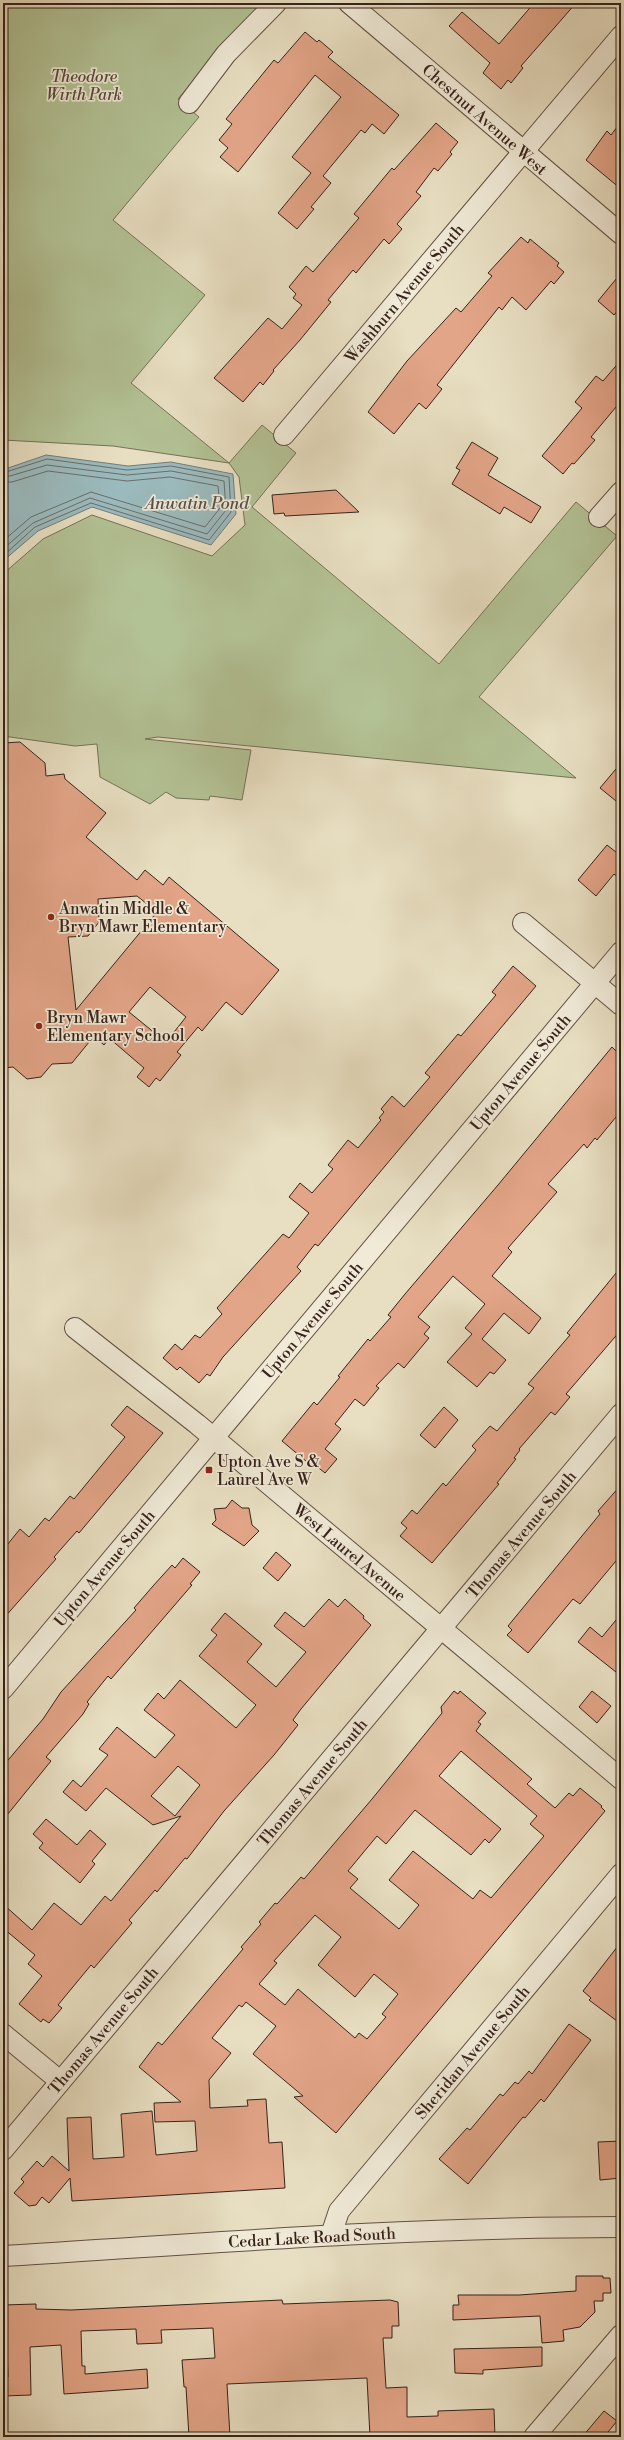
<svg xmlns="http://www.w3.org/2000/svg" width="624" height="2440" viewBox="0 0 624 2440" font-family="'Libre Bodoni',serif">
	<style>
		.green { fill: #b3c295; stroke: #757258 }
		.water { fill: #9bbabd; stroke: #737d7c }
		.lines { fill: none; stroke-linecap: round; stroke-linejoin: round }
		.shore { stroke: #696e6c; stroke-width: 1 }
		.building { fill: #e3a588; stroke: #37221b; fill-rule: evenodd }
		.minor-casing { stroke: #635145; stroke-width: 22 }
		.minor { stroke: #f0ead7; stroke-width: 20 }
		.poi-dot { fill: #8f2418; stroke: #f0ead7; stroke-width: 1.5 }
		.labels { text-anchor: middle; stroke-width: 3.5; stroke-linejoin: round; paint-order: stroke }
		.park-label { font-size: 16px; font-style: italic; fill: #564a3a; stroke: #f0ead7 }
		.street-label { font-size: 16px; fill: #37221b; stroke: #f0ead7 }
		.poi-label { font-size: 16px; fill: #37221b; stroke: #f0ead7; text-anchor: start }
		.water-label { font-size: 17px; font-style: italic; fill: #55504c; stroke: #f0ead7 }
	</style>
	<rect width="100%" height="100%" fill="#e8dfc2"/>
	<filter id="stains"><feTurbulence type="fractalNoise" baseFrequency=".005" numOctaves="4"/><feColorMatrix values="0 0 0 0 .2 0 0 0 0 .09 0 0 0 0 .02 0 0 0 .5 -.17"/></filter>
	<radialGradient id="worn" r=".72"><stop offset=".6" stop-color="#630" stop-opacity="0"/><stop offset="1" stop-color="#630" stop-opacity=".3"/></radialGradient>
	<polygon class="green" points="3,3 267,3 232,35 178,99 199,117 113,220 205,295 131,383 229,463 262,425 296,453 252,507 439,664 576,502 617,536 479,697 576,778 158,737 145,739 251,750 242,800 210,796 209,800 176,798 166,792 150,804 100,777 97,744 75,746 3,736 3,574 43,539 92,515 212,556 245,525 239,477 229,463 113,446 3,440"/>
	<polygon class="water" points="46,455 128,466 171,462 233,474 236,514 211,545 92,507 38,531 3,561 3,467 8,468"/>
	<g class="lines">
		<g class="shore">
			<polyline points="3,471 9,471 47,459 127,470 171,466 229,477 231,512 209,540 91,503 35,527 3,556"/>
			<polyline points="3,476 10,476 47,465 127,475 171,471 224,481 226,510 207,534 90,498 33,523 3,549"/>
			<polyline points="3,482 12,482 48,471 127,481 170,477 218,486 220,508 205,527 91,492 31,517 3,541"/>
		</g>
	</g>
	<g class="building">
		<polygon points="534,3 576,3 521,66 523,68 511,83 508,80 501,89 483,73 490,63 449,26 462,12 499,44"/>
		<polygon points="305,32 317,42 319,40 333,52 328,57 399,115 384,134 372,124 365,133 361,130 323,176 331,183 311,207 314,209 297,229 278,213 311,173 292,157 341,97 315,75 238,172 220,157 228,148 219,140 232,124 226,119 274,60 278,63"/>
		<polygon points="621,122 621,189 586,160 607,131 611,135"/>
		<polygon points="436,123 458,142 450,152 452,154 438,171 434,168 416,192 421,196 397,224 402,229 389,244 384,239 356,273 353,270 328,300 331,302 300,340 273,370 274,371 263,385 260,382 243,402 214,378 268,318 282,329 302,305 293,298 296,294 289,287 306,266 313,272 359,218 354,214 392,168 394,170"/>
		<polygon points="521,237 528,243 530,239 559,263 557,266 564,272 554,284 551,281 526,310 512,297 502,310 499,307 437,385 442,389 426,409 419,403 394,434 368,412 407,361 456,308 461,312 492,276 488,273"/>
		<polygon points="621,273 621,307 614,315 598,301"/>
		<polygon points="621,360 621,401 591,437 595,440 574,464 572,463 563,474 542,456 582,408 575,402 596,376 603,381"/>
		<polygon points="472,442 498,458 488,475 541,507 531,523 504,507 500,514 452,484 460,470 456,468"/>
		<polygon points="336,490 359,512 285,516 284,513 274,514 272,495"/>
		<path d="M20 742 45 763 46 776 64 774 65 779 106 813 86 837 137 880 145 870 163 885 169 877 279 970 242 1015 226 1002 202 1031 198 1027 177 1052 181 1055 160 1081 156 1078 149 1087 137 1077 144 1068 109 1038 104 1045 94 1036 72 1063 52 1064 41 1077 27 1079 13 1067 3 1068V743ZM137 896 157 912 76 1010 68 937 88 936 99 922 98 899ZM150 987 186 1017 166 1042 129 1012Z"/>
		<polygon points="621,763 621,805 600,788"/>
		<polygon points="607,845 621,856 621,880 614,874 596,896 578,880"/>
		<polygon points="513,966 536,986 318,1246 315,1244 297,1267 301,1271 223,1357 210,1376 207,1374 199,1383 180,1367 177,1370 163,1358 175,1344 182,1350 195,1335 200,1338 222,1314 217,1308 283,1234 289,1238 309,1213 289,1197 300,1183 312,1193 333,1169 328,1165 348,1140 358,1148 381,1120 379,1118 384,1112 381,1109 392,1096 404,1107 430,1077 425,1073 458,1034 461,1036 496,995 492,992"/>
		<polygon points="612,1047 621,1056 621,1111 597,1140 595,1138 587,1148 584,1144 548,1184 557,1192 508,1248 512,1252 492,1276 541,1318 529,1334 504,1313 482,1339 506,1360 494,1374 490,1372 477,1387 447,1362 472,1334 465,1328 485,1304 453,1276 418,1317 430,1327 424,1334 429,1338 404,1368 398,1363 376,1386 379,1388 364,1406 355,1399 335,1424 341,1429 325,1449 337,1459 325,1473 315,1465 313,1467 282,1441 314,1402 317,1405 340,1377 338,1376 368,1339 370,1341 391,1317 388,1315 405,1294 498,1185"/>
		<polygon points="621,1267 621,1330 566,1394 570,1397 555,1415 551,1412 519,1449 520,1450 514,1458 516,1459 497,1483 499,1484 432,1563 400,1536 407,1528 401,1523 412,1510 417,1514 443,1483 446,1486 476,1450 472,1446 490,1426 497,1431 534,1388 528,1384 570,1335 567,1333"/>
		<polygon points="127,1406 163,1433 79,1533 77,1531 54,1557 56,1559 3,1619 3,1550 20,1529 29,1537 45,1518 49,1521 70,1496 74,1499 125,1437 111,1425"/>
		<polygon points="444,1407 458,1420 435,1448 420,1435"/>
		<polygon points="621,1485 621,1555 580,1604 573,1599 528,1653 507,1635 512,1630 508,1626 600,1514 598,1511"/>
		<polygon points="232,1500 242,1508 249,1508 252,1525 259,1531 244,1546 212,1524 216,1520 214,1509 226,1508"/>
		<polygon points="276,1552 291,1565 278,1581 263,1568"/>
		<polygon points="183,1558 200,1572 190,1584 192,1585 111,1679 108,1676 87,1702 89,1704 83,1714 46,1757 51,1761 3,1820 3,1766 43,1719 61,1692 136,1610 134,1608 153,1586 172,1565 175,1568"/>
		<path d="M329 1599 338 1607 345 1599 364 1616 363 1618 371 1625 301 1709 293 1720 298 1725 274 1755 224 1811 187 1859 185 1858 157 1892 155 1890 129 1920 132 1923 94 1968 91 1965 58 2005 62 2008 49 2023 43 2019 41 2022 19 2004 42 1976 28 1964 35 1955 3 1928V1904L32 1930 54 1903 81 1925 105 1896 111 1901 181 1816 153 1825 106 1788 86 1811 63 1792 73 1780 81 1787 108 1755 99 1749 117 1727 155 1758 175 1735 144 1710 158 1693 164 1699 180 1680 236 1728 256 1705 199 1656 217 1635 211 1630 225 1613 262 1644 247 1662 276 1687 306 1652 274 1626 285 1612 304 1627ZM178 1766 200 1785 175 1816 151 1796Z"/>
		<polygon points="621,1614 621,1676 578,1642 590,1627 602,1637"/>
		<path d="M454 1691 458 1694 460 1691 486 1713 478 1722 481 1724 476 1731 532 1779 527 1784 555 1808 569 1793 573 1796 580 1788 602 1806 601 1807 605 1811 336 2133 294 2097 303 2096 253 2054 276 2026 246 2002 242 2007 239 2005 212 2038 231 2053 209 2080 210 2108 248 2106 247 2100 266 2099 269 2143 282 2142 285 2188 72 2201 70 2178 49 2203 42 2197 36 2205 29 2206 14 2193 24 2182 21 2179 37 2161 43 2167 52 2156 69 2171 67 2118 91 2117 93 2159 124 2157 121 2114 152 2111 156 2155 197 2151 195 2121 155 2122 154 2103 181 2102 139 2067 158 2042 162 2045 243 1949 241 1947 261 1924 259 1922 275 1903 277 1904 301 1877 304 1879 372 1799 442 1713 441 1707ZM461 1751 537 1816 530 1824 544 1836 491 1898 480 1890 473 1899 413 1851 389 1880 419 1905 399 1929 350 1888 358 1879 348 1871 377 1836 386 1844 415 1810 471 1855 485 1839 489 1843 501 1829 439 1776ZM315 1915 341 1937 318 1965 355 1997 374 1974 398 1994 382 2014 386 2017 367 2039 359 2033 355 2038 298 1989 285 2005 259 1984 277 1963 274 1961Z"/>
		<polygon points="592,1691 611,1706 597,1723 579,1707"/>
		<polygon points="46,1819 77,1845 90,1830 106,1844 92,1861 95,1864 80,1883 39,1848 43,1843 33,1834"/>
		<polygon points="621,1942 621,2024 589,2000 591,1998 583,1991"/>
		<polygon points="569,2024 591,2040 544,2102 541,2099 525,2118 523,2117 468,2184 439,2159 467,2128 470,2130 500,2094 503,2096 515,2082 518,2084 529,2071 532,2074"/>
		<polygon points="621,2141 621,2178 600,2180 598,2142"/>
		<polygon points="576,2276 603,2276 603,2278 610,2278 611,2293 603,2293 603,2301 594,2301 595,2312 580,2327 563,2330 564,2341 542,2343 540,2316 453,2320 453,2305 459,2305 458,2295 519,2295 576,2291"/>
		<polygon points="282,2300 283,2304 390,2300 398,2302 399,2326 392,2326 392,2338 383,2338 386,2388 407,2387 407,2417 438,2416 438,2411 494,2409 495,2437 370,2437 367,2378 227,2384 230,2437 189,2437 186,2387 184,2387 182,2360 215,2358 213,2328 161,2330 162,2343 137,2344 136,2329 81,2331 82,2366 85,2366 85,2374 147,2369 148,2388 64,2394 61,2345 30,2347 31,2395 3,2396 3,2377 8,2377 7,2348 3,2348 3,2305 36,2304 36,2309 71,2310"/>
		<polygon points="542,2347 542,2366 483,2370 483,2374 455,2373 454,2349"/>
		<polygon points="604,2411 617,2421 604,2437 582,2437"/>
	</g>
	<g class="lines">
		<defs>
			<g id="minor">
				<polyline points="349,3 621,234"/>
				<polyline points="189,103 226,54 276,3"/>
				<polyline points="284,435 621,36"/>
				<polyline points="599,517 621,492"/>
				<polyline points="523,923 621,1005"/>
				<polyline points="75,1328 197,1424 621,1779"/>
				<polyline points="3,1689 621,952"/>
				<polyline points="3,2034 60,2081"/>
				<polyline points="3,2150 621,1414"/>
				<polyline points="331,2235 339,2211 621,1874"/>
				<path d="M3 2256C209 2243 415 2227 621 2227"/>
				<polyline points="534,2437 621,2335"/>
			</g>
		</defs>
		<use href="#minor" class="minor-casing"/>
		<use href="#minor" class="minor"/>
	</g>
	<g class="poi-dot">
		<circle cx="51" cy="917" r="4"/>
		<circle cx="39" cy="1026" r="4"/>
		<rect x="205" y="1466" width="8" height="8" rx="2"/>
	</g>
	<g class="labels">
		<g class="park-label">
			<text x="84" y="82">Theodore<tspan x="84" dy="18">Wirth Park</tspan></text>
		</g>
		<g class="street-label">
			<text transform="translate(485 119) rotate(41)" y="6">Chestnut Avenue West</text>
			<text transform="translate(404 293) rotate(-50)" y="6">Washburn Avenue South</text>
			<text transform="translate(520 1072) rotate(-50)" y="6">Upton Avenue South</text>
			<text transform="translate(312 1320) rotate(-50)" y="6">Upton Avenue South</text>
			<text transform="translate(521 1534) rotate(-50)" y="6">Thomas Avenue South</text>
			<text transform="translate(350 1552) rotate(40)" y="6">West Laurel Avenue</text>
			<text transform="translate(104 1568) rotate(-50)" y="6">Upton Avenue South</text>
			<text transform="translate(312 1782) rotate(-50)" y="6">Thomas Avenue South</text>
			<text transform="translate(103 2030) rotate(-50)" y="6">Thomas Avenue South</text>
			<text transform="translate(472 2052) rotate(-50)" y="6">Sheridan Avenue South</text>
			<text transform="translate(312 2237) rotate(-3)" y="6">Cedar Lake Road South</text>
		</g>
		<g class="poi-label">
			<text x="59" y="914">Anwatin Middle &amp;<tspan x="59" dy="18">Bryn Mawr Elementary</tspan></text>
			<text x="47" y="1023">Bryn Mawr<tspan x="47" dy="18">Elementary School</tspan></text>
			<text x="217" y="1467">Upton Ave S &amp;<tspan x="217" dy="18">Laurel Ave W</tspan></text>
		</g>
		<g class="water-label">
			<text x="197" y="509">Anwatin Pond</text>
		</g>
	</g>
	<rect width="624" height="2440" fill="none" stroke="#e8dfc2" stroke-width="16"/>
	<rect x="4" y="4" width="616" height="2432" fill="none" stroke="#37221b" stroke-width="2"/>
	<rect x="8" y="8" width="608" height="2424" fill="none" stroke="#37221b"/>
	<rect width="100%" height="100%" filter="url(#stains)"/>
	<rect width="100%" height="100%" fill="url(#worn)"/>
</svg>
